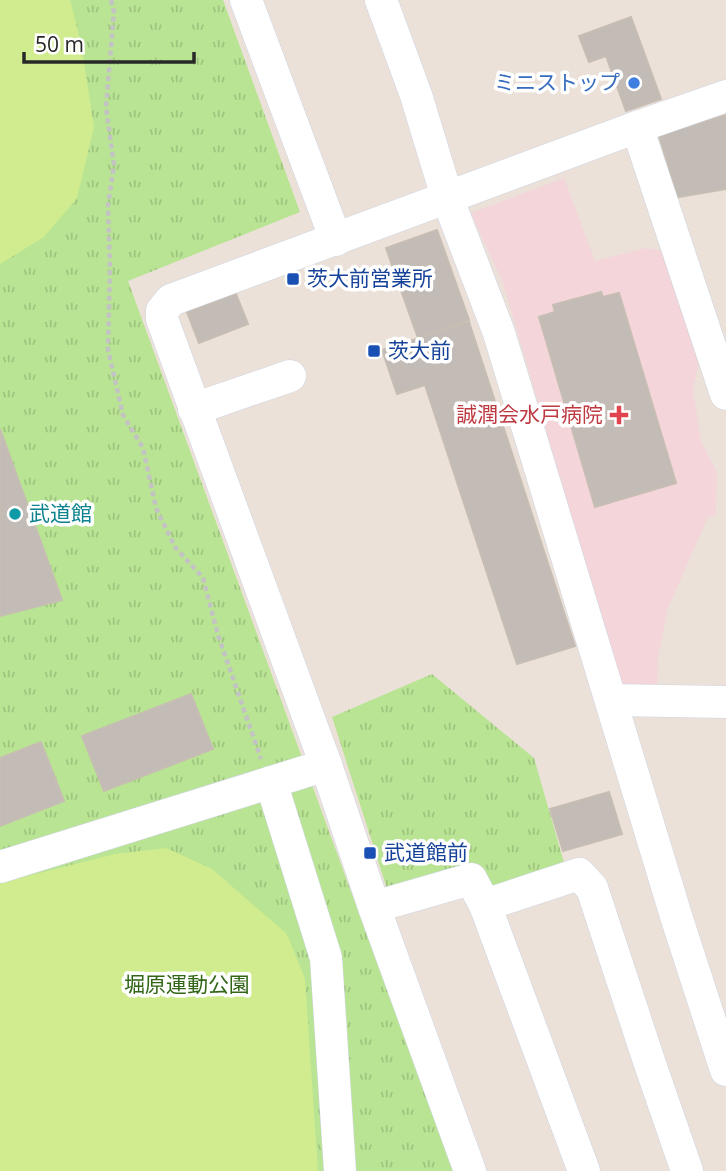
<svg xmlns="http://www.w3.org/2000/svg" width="726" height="1171" viewBox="0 0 726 1171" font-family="'Open Sans','Noto Sans JP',sans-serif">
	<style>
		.medical { fill: #f3d5da }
		.park { fill: url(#park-tufts) }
		.pitch { fill: #d0ec8e }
		.building { fill: #c3bbb6; stroke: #c6bdb3; stroke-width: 2 }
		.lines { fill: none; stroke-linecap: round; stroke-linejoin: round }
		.minor-casing { stroke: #ced4e2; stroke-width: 33 }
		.path { stroke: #c3c3c3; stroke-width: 4.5; stroke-dasharray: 5 3.5; stroke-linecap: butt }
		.minor { stroke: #fff; stroke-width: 32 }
		.shop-dot { fill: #3f7fe0; stroke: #fff; stroke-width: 2.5 }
		.transit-dot { fill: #1a4fb4; stroke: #fff; stroke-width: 2.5 }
		.health-dot { fill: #e0444e; stroke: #fff; stroke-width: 2.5 }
		.culture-dot { fill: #0f9aa8; stroke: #fff; stroke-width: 2.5 }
		.labels { text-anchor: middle; stroke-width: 7; stroke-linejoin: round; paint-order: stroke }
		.shop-label { font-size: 21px; fill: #366cbe; stroke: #fff; text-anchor: end }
		.transit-label { font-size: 21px; fill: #164399; stroke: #fff; text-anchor: start }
		.health-label { font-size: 21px; fill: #be3a42; stroke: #fff; text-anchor: end }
		.culture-label { font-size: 21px; fill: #0d838f; stroke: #fff; text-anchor: start }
		.park-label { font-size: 21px; fill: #316617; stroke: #fff }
	</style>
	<defs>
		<pattern id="park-tufts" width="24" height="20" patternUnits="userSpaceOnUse" patternTransform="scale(1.75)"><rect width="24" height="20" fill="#b9e493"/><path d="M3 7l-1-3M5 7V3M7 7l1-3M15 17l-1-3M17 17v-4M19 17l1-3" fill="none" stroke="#9fc47f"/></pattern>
	</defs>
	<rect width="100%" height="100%" fill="#ebe1d9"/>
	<polygon class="medical" points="564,178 595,261 646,248 669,252 700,358 693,389 701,441 717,472 716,516 708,517 668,608 658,657 657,694 623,692 503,283 471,213"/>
	<g class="park">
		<polygon points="0,0 223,0 300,212 128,281 453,1171 0,1171"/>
		<polygon points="432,674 534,758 567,873 487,900 471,875 390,898 332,717"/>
	</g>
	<g class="pitch">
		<polygon points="0,0 70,0 81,43 94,127 77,198 44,237 0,264"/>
		<polygon points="166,848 212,869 287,934 305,979 318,1171 0,1171 0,883 115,854"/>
	</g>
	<g class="building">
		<polygon points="631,17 661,99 626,111 606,56 589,62 579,36"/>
		<polygon points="726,115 726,189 678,197 659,136"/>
		<polygon points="437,230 469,320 418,338 386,248"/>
		<polygon points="601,292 603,297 619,293 676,483 595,507 539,317 555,312 553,305"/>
		<polygon points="236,294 248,324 199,343 187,312"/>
		<polygon points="469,322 575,646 517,664 425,385 397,394 382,350"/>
		<polygon points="0,429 62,600 0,616"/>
		<polygon points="191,694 213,749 104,791 82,736"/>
		<polygon points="41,742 64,801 0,826 0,758"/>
		<polygon points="609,792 622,834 563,851 550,809"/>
	</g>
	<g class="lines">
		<defs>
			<g id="minor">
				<polyline points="246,0 336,240"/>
				<polyline points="381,0 416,95 447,197 499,333 677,919 726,1070"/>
				<polyline points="637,127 726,394"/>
				<polyline points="194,409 290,376"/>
				<polyline points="611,700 726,702"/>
				<polyline points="271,782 326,958 340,1171"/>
				<polyline points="0,867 326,765"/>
				<polyline points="485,905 579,874 592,888 649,1061 687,1171"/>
				<polyline points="374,907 471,879 485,905 584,1171"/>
				<polyline points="470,1171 374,907 326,765 162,319 162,311 171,300 637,127 726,96"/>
			</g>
		</defs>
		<use href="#minor" class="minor-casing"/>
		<polyline class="path" points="111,0 114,12 106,107 114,165 108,205 110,268 108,350 123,415 143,448 156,508 175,547 203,578 218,635 261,759"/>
		<use href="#minor" class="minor"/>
	</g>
	<circle class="shop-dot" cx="634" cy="83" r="7"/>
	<g class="transit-dot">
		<rect x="286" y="272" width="14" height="14" rx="3.5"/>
		<rect x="367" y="344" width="14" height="14" rx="3.5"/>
		<rect x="363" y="846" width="14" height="14" rx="3.5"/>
	</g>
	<path class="health-dot" d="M615.5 404.5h7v7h7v7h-7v7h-7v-7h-7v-7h7z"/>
	<circle class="culture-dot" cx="15" cy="514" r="7"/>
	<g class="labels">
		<g class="shop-label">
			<text x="620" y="90">ミニストップ</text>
		</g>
		<g class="transit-label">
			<text x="307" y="286">茨大前営業所</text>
			<text x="388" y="358">茨大前</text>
			<text x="384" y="860">武道館前</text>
		</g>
		<g class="health-label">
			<text x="603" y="422">誠潤会水戸病院</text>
		</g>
		<g class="culture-label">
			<text x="29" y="521">武道館</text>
		</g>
		<g class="park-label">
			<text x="187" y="992">堀原運動公園</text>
		</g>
	</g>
	<path d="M24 52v10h170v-10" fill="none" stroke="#282828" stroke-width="3.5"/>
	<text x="35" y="52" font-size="21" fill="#282828" stroke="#ffffff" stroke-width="5" paint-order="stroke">50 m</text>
</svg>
